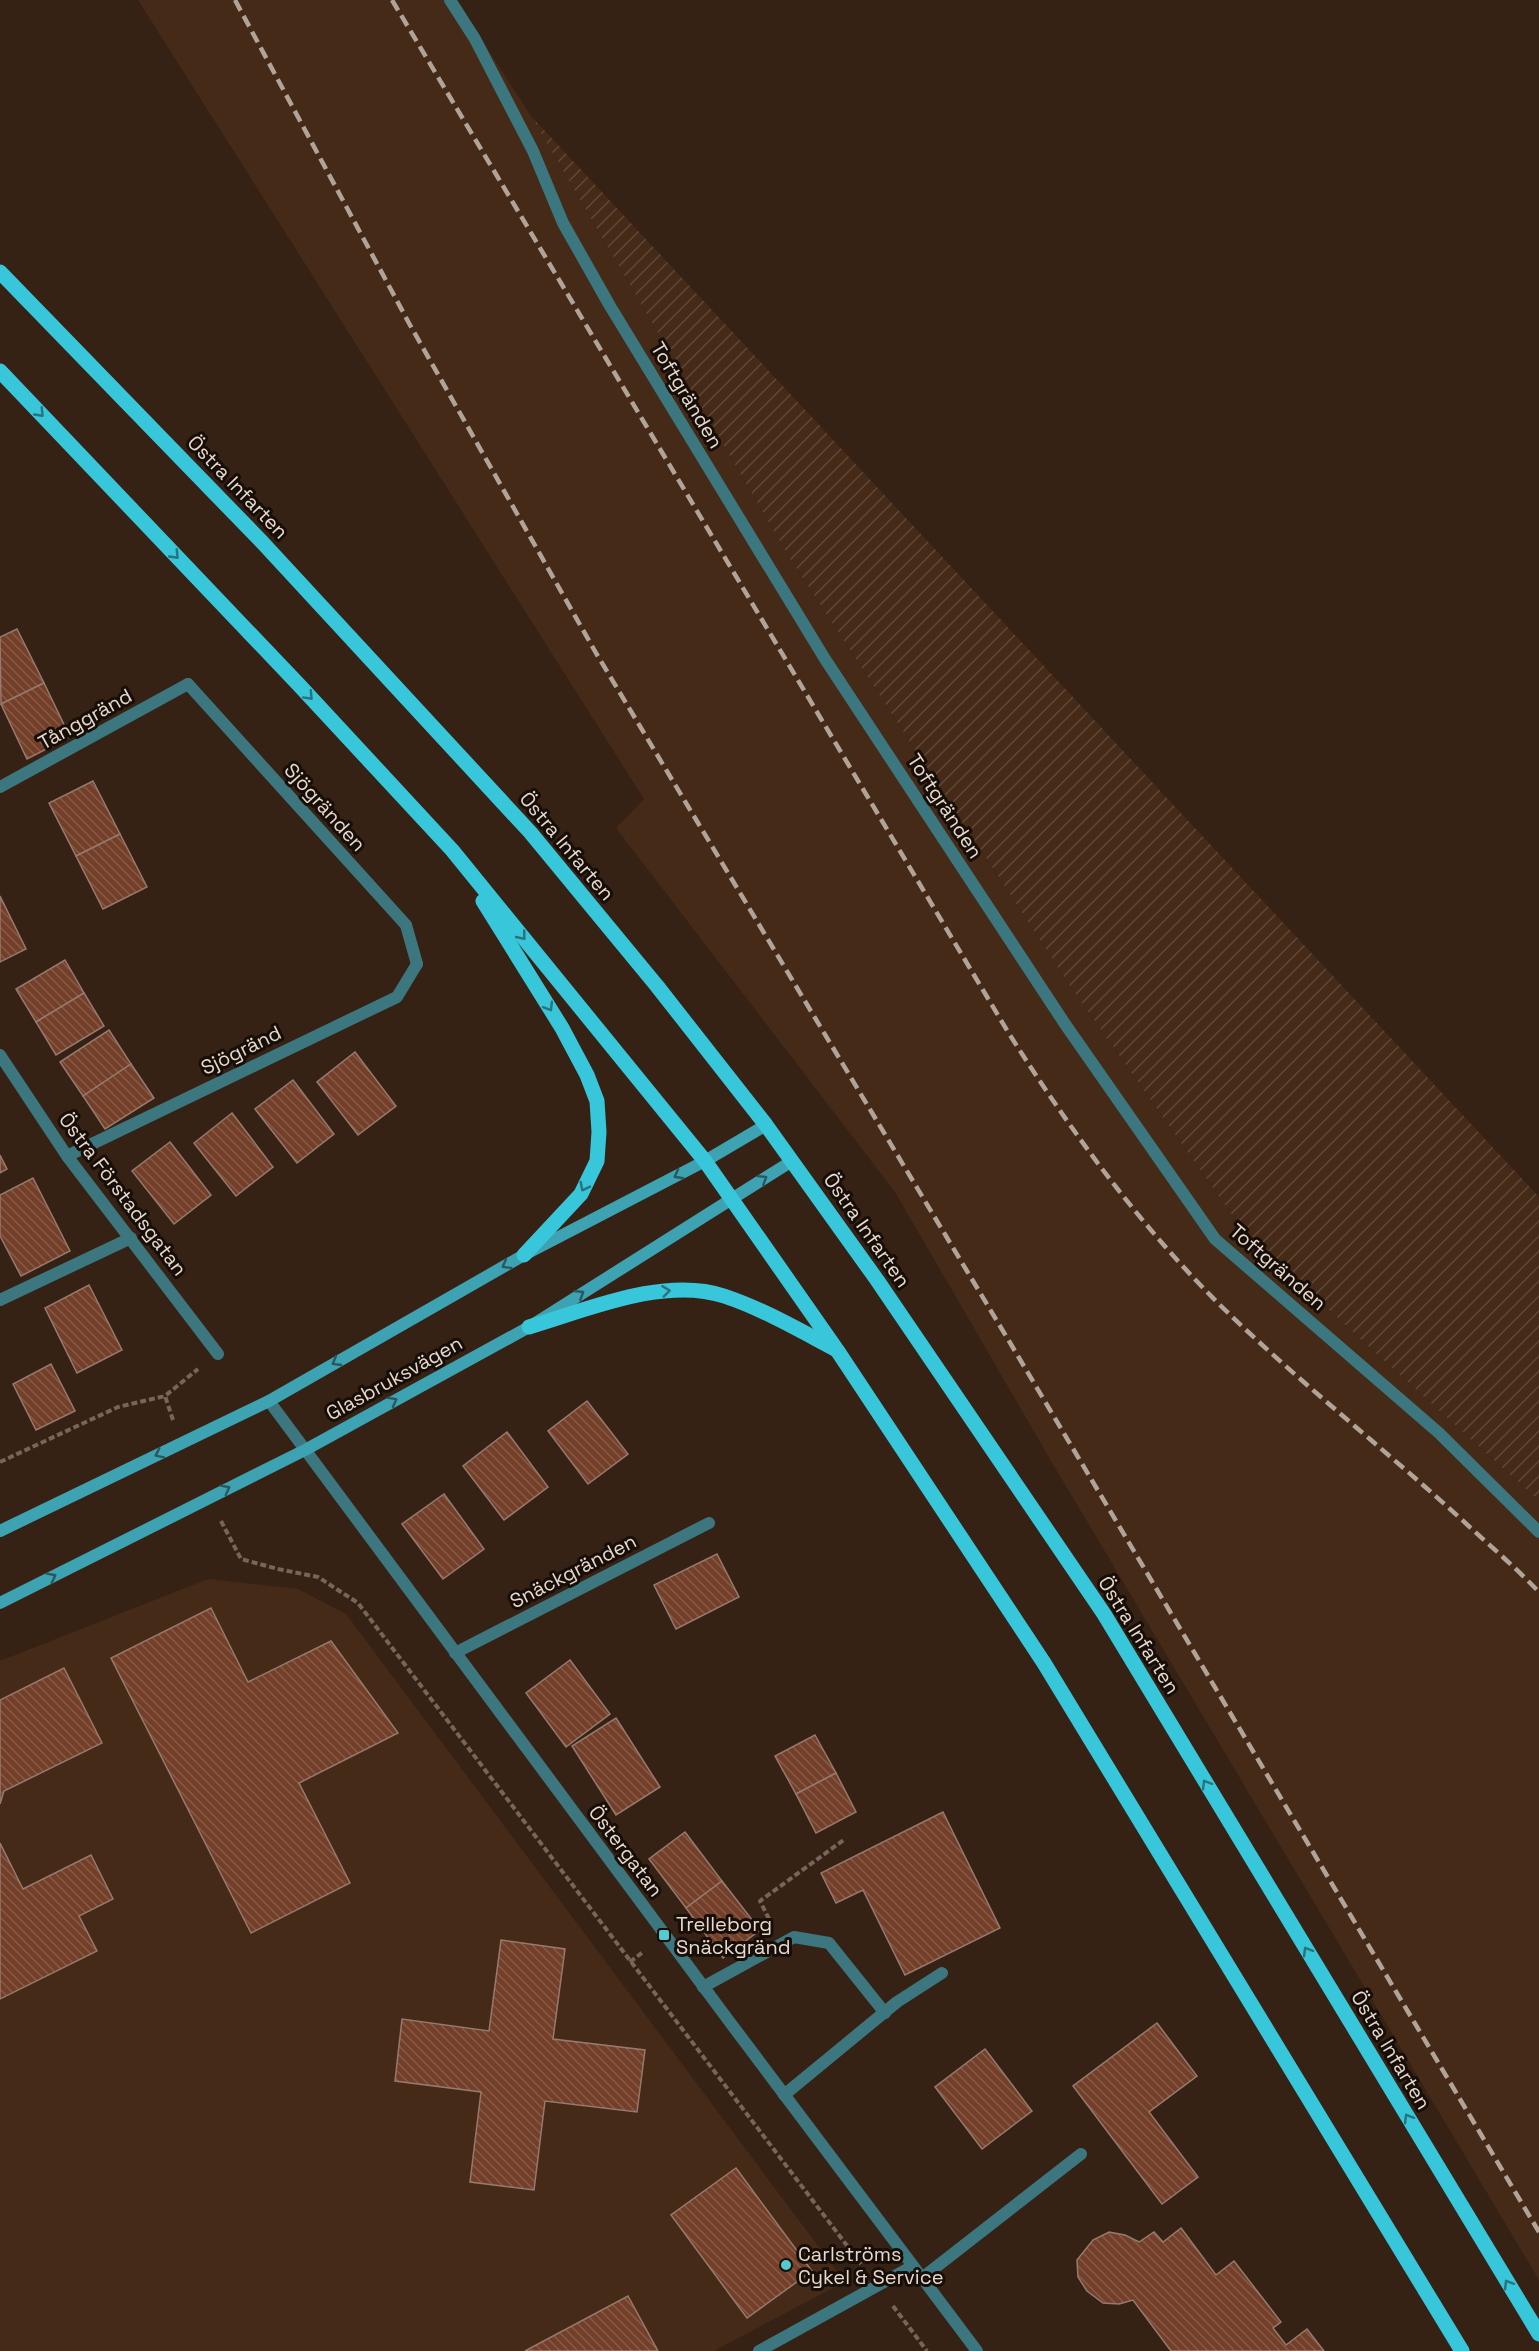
<svg xmlns="http://www.w3.org/2000/svg" width="1539" height="2351" viewBox="0 0 1539 2351" font-family="'Space Grotesk',sans-serif">
	<style>
		.built { fill: #442a17 }
		.industrial { fill: url(#industrial-furrows) }
		.building { fill: url(#building-back-hatch); stroke: #967a6f; stroke-width: 1.5 }
		.lines { fill: none; stroke-linecap: round; stroke-linejoin: round }
		.path { stroke: #776559; stroke-width: 4; stroke-dasharray: 6 3; stroke-linecap: butt }
		.lane { stroke: #3c7780; stroke-width: 12 }
		.street { stroke: #3c7780; stroke-width: 12 }
		.secondary { stroke: #3da3b3; stroke-width: 12 }
		.primary { stroke: #37c6da; stroke-width: 15 }
		.rail { stroke: #b2a398; stroke-width: 4.5; stroke-dasharray: 12 6; stroke-linecap: butt }
		.oneway { stroke: #29737c }
		.oneway2 { stroke: #2a585e }
		.poi-dot { fill: #52ccd0; stroke: #170e08; stroke-width: 2 }
		.labels { text-anchor: middle; stroke-width: 6; stroke-linejoin: round; paint-order: stroke }
		.street-label { font-size: 20px; fill: #e6d9d0; stroke: #170e08 }
		.poi-label { font-size: 20px; fill: #e6d9d0; stroke: #170e08; text-anchor: start }
	</style>
	<defs>
		<pattern id="industrial-furrows" width="10" height="10" patternUnits="userSpaceOnUse" patternTransform="scale(1.5)"><rect width="10" height="10" fill="#442a17"/><path d="M-1 1l2-2M0 10L10 0M9 11l2-2" fill="none" stroke="#5f4838"/></pattern>
		<pattern id="building-back-hatch" width="6" height="6" patternUnits="userSpaceOnUse" patternTransform="scale(1.5)"><rect width="6" height="6" fill="#733f29"/><path d="M-1 5l2 2M0 0l6 6M5-1l2 2" fill="none" stroke="#875a47"/></pattern>
	</defs>
	<rect width="100%" height="100%" fill="#362214"/>
	<g class="built">
		<polygon points="138,0 456,0 531,116 789,557 1070,986 1242,1229 1370,1348 1539,1501 1539,2280 1054,1466 895,1192 616,828 644,799"/>
		<polygon points="208,1579 298,1589 346,1614 839,2274 833,2288 714,2351 0,2351 0,1661"/>
	</g>
	<polygon class="industrial" points="531,116 1539,1197 1539,1501 1370,1348 1242,1229 1070,986 789,557"/>
	<g class="building">
		<polygon points="17,629 44,683 1,704 0,637"/>
		<polygon points="44,683 70,737 27,759 1,704"/>
		<polygon points="93,781 120,834 76,856 49,803"/>
		<polygon points="120,834 147,887 103,909 76,856"/>
		<polygon points="0,896 26,949 0,962"/>
		<polygon points="65,960 84,993 36,1022 16,989"/>
		<polygon points="84,993 104,1026 56,1055 36,1022"/>
		<polygon points="109,1030 131,1064 83,1096 60,1062"/>
		<polygon points="355,1052 396,1106 358,1135 317,1082"/>
		<polygon points="131,1064 154,1098 105,1129 83,1096"/>
		<polygon points="293,1080 334,1134 297,1163 255,1109"/>
		<polygon points="232,1113 273,1167 236,1196 194,1143"/>
		<polygon points="170,1142 211,1195 174,1224 132,1171"/>
		<polygon points="0,1155 7,1169 0,1173"/>
		<polygon points="33,1178 70,1251 21,1276 0,1236 0,1195"/>
		<polygon points="89,1285 122,1350 77,1373 45,1308"/>
		<polygon points="51,1364 75,1411 36,1430 13,1384"/>
		<polygon points="587,1401 628,1454 588,1484 548,1431"/>
		<polygon points="507,1432 548,1487 504,1520 463,1466"/>
		<polygon points="444,1494 484,1549 443,1579 402,1524"/>
		<polygon points="717,1554 739,1597 676,1629 654,1585"/>
		<polygon points="211,1608 248,1682 331,1641 398,1733 299,1783 350,1883 251,1933 111,1658"/>
		<polygon points="570,1660 610,1714 566,1747 526,1693"/>
		<polygon points="64,1668 102,1743 4,1791 0,1804 0,1700"/>
		<polygon points="616,1718 660,1787 616,1815 572,1746"/>
		<polygon points="815,1735 836,1773 796,1794 775,1756"/>
		<polygon points="836,1773 856,1812 816,1833 796,1794"/>
		<polygon points="943,1812 1000,1928 905,1975 863,1890 836,1903 821,1873"/>
		<polygon points="685,1832 722,1881 686,1908 649,1859"/>
		<polygon points="0,1843 23,1889 91,1855 113,1899 79,1916 97,1951 0,1999"/>
		<polygon points="722,1881 760,1930 723,1958 686,1908"/>
		<polygon points="501,1940 565,1949 553,2039 645,2050 637,2112 545,2101 534,2190 470,2182 481,2092 395,2081 402,2019 489,2031"/>
		<polygon points="1157,2023 1197,2076 1149,2112 1198,2177 1162,2204 1073,2086"/>
		<polygon points="985,2049 1032,2111 982,2149 935,2087"/>
		<polygon points="736,2168 812,2271 747,2318 671,2215"/>
		<polygon points="1181,2228 1216,2275 1234,2261 1281,2322 1273,2328 1286,2345 1307,2329 1324,2351 1171,2351 1133,2300 1119,2304 1103,2303 1087,2291 1078,2277 1077,2260 1093,2240 1109,2232 1125,2235 1139,2242 1154,2232 1163,2242"/>
		<polygon points="628,2296 658,2351 525,2351"/>
	</g>
	<g class="lines">
		<g class="path">
			<polyline points="173,1420 165,1396 198,1369"/>
			<polyline points="0,1462 118,1407 165,1396"/>
			<polyline points="221,1521 241,1559 278,1569 318,1577 358,1603 861,2264"/>
			<polyline points="769,1919 760,1901 845,1839"/>
			<polyline points="630,1962 643,1952"/>
			<polyline points="893,2306 927,2351"/>
		</g>
		<g class="lane">
			<polyline points="450,0 475,39 533,151 563,223 610,306 825,659 1065,1024 1215,1239 1439,1433 1539,1532"/>
			<polyline points="188,684 406,925 417,964"/>
			<polyline points="703,1987 794,1937 829,1943 885,2013"/>
			<polyline points="784,2095 897,2002 942,1973"/>
			<polyline points="922,2278 1081,2154"/>
		</g>
		<g class="street">
			<polyline points="0,787 188,684"/>
			<polyline points="0,1055 67,1156 218,1354"/>
			<polyline points="67,1156 397,997 417,964"/>
			<polyline points="0,1300 131,1238"/>
			<polyline points="269,1401 729,2021 977,2351"/>
			<polyline points="455,1653 709,1523"/>
			<polyline points="759,2351 913,2266"/>
		</g>
		<g class="secondary">
			<polyline points="0,1531 269,1401 524,1255 705,1161 766,1125"/>
			<polyline points="0,1603 305,1450 529,1327 792,1161"/>
		</g>
		<g class="primary">
			<polyline points="0,272 262,542 530,832 657,986 766,1125 877,1280 1104,1614 1539,2334"/>
			<polyline points="0,371 300,686 452,850 705,1161 837,1350 1044,1663 1462,2351"/>
			<polyline points="483,901 562,1028 587,1075 597,1101 599,1132 597,1161 581,1194 524,1255"/>
			<path d="M529 1327C587 1310 664 1276 724 1296 763 1309 799 1330 835 1349"/>
		</g>
		<g class="rail">
			<polyline points="235,0 410,325 596,653 1009,1341 1539,2232"/>
			<path d="M392 0 1008 1032C1070 1130 1139 1225 1222 1307 1302 1385 1391 1454 1473 1530 1495 1550 1518 1570 1539 1592"/>
		</g>
	</g>
	<defs><path id="oneway-chevron" d="M-2-3.5L2.5 0L-2 3.5" fill="none" stroke-width="1.6" stroke-linecap="round" stroke-linejoin="round" transform="scale(1.5)"/></defs>
	<g class="oneway">
		<use href="#oneway-chevron" transform="translate(40 413) rotate(46)"/>
		<use href="#oneway-chevron" transform="translate(175 555) rotate(46)"/>
		<use href="#oneway-chevron" transform="translate(309 696) rotate(47)"/>
		<use href="#oneway-chevron" transform="translate(522 936) rotate(51)"/>
		<use href="#oneway-chevron" transform="translate(549 1007) rotate(58)"/>
		<use href="#oneway-chevron" transform="translate(584 1187) rotate(117)"/>
		<use href="#oneway-chevron" transform="translate(666 1291) rotate(-7)"/>
		<use href="#oneway-chevron" transform="translate(1206 1784) rotate(-121)"/>
		<use href="#oneway-chevron" transform="translate(1307 1951) rotate(-121)"/>
		<use href="#oneway-chevron" transform="translate(1408 2118) rotate(-121)"/>
		<use href="#oneway-chevron" transform="translate(1508 2284) rotate(-121)"/>
	</g>
	<g class="oneway2">
		<use href="#oneway-chevron" transform="translate(678 1175) rotate(152)"/>
		<use href="#oneway-chevron" transform="translate(763 1179) rotate(-32)"/>
		<use href="#oneway-chevron" transform="translate(506 1265) rotate(150)"/>
		<use href="#oneway-chevron" transform="translate(580 1294) rotate(-32)"/>
		<use href="#oneway-chevron" transform="translate(336 1362) rotate(150)"/>
		<use href="#oneway-chevron" transform="translate(393 1401) rotate(-29)"/>
		<use href="#oneway-chevron" transform="translate(159 1454) rotate(154)"/>
		<use href="#oneway-chevron" transform="translate(226 1489) rotate(-27)"/>
		<use href="#oneway-chevron" transform="translate(52 1577) rotate(-27)"/>
	</g>
	<g class="poi-dot">
		<rect x="658" y="1929" width="12" height="12" rx="3"/>
		<circle cx="786" cy="2265" r="6"/>
	</g>
	<g class="labels">
		<g class="street-label">
			<text transform="translate(687 395) rotate(59)" y="7">Toftgränden</text>
			<text transform="translate(238 487) rotate(46)" y="7">Östra Infarten</text>
			<text transform="translate(85 719) rotate(-29)" y="7">Tånggränd</text>
			<text transform="translate(945 806) rotate(57)" y="7">Toftgränden</text>
			<text transform="translate(325 807) rotate(48)" y="7">Sjögränden</text>
			<text transform="translate(567 846) rotate(50)" y="7">Östra Infarten</text>
			<text transform="translate(241 1050) rotate(-26)" y="7">Sjögränd</text>
			<text transform="translate(123 1194) rotate(53)" y="7">Östra Förstadsgatan</text>
			<text transform="translate(867 1230) rotate(55)" y="7">Östra Infarten</text>
			<text transform="translate(1278 1267) rotate(41)" y="7">Toftgränden</text>
			<text transform="translate(394 1378) rotate(-29)" y="7">Glasbruksvägen</text>
			<text transform="translate(573 1571) rotate(-27)" y="7">Snäckgränden</text>
			<text transform="translate(1139 1635) rotate(58)" y="7">Östra Infarten</text>
			<text transform="translate(626 1851) rotate(53)" y="7">Östergatan</text>
			<text transform="translate(1391 2050) rotate(59)" y="7">Östra Infarten</text>
		</g>
		<g class="poi-label">
			<text x="676" y="1931">Trelleborg<tspan x="676" dy="23">Snäckgränd</tspan></text>
			<text x="798" y="2261">Carlströms<tspan x="798" dy="23">Cykel &amp; Service</tspan></text>
		</g>
	</g>
</svg>
